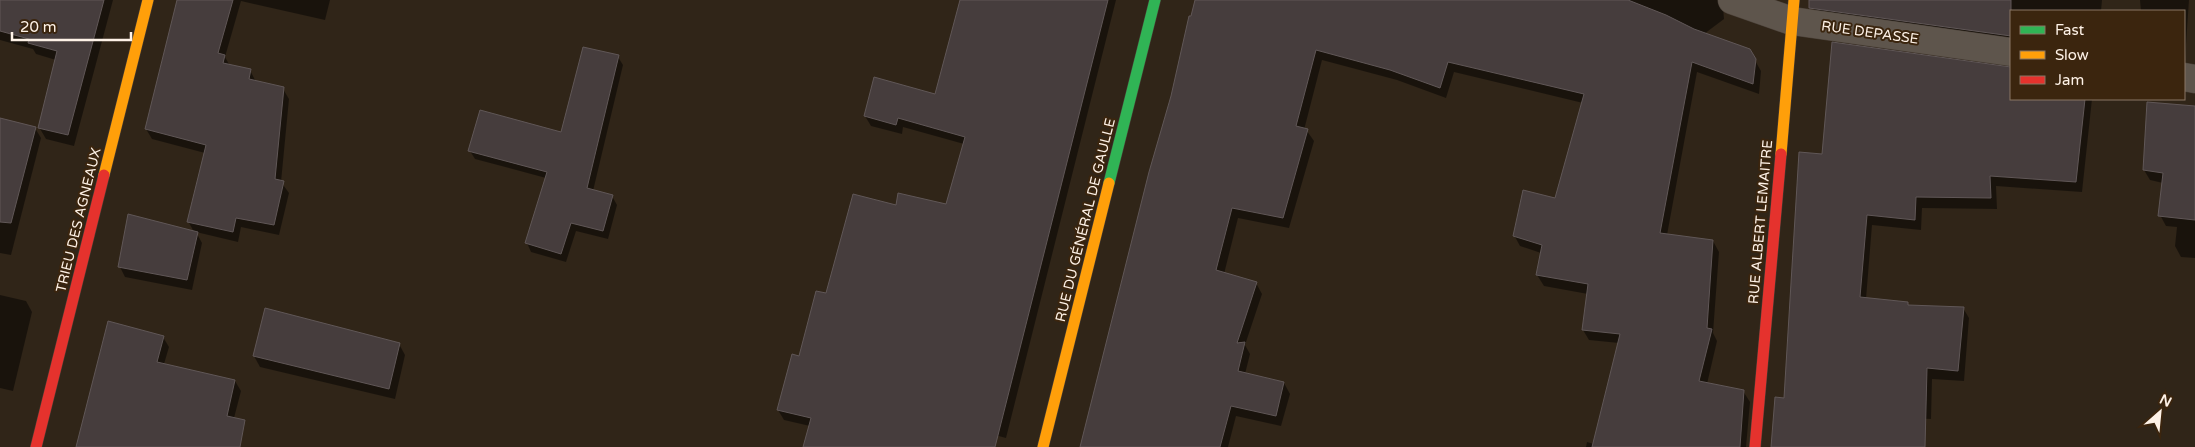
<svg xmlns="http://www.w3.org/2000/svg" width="2195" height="447" viewBox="0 0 2195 447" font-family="'Varela Round',sans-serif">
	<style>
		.shadow { fill: #0007 }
		.building { fill: #463d3d; stroke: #605757 }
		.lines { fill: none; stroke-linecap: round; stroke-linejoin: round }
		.street-casing { stroke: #4a4038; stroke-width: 29 }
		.fast-casing { stroke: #4a4038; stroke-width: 12 }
		.slow-casing { stroke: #4a4038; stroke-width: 12 }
		.jam-casing { stroke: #4a4038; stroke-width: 12 }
		.street { stroke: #5e554c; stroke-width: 28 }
		.fast { stroke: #30b455; stroke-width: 11 }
		.slow { stroke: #ff9f0a; stroke-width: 11 }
		.jam { stroke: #e5322d; stroke-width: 11 }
		.labels { text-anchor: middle; stroke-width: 4; stroke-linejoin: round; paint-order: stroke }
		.street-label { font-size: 14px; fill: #fef2e7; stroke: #3b250e }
	</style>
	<rect width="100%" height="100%" fill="#302518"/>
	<g class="shadow">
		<polygon points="0,0 113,0 74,146 46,139 39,127 56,60 36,54 33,49 0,40"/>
		<polygon points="178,0 330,0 325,20 241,1 225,57 230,66 250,70 256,82 283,89 289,99 281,182 289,193 279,235 241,227 238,242 196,232 202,243 192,290 125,277 120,267 194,232 188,221 205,153 152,139 146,129"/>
		<polygon points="972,0 1116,0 1006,438 991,434 988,447 805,447 810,426 784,420 778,410 827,294 896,207 947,206 964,144 903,127 902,134 871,126 865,116 936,96"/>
		<polygon points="1196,0 1727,0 1723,7 1724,19 1704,34 1749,50 1761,71 1759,94 1697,72 1667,235 1713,241 1719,252 1713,333 1717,341 1707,384 1743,391 1750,402 1746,447 1586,447 1587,442 1594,444 1619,343 1589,340 1583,330 1588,294 1544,286 1537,275 1541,253 1520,246 1514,235 1556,200 1583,103 1454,72 1446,98 1397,80 1322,60 1304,130 1307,131 1314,141 1289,228 1238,218 1224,274 1256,283 1262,294 1245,345 1250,354 1245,374 1284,383 1290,394 1281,426 1236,416 1228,447 1081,447"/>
		<polygon points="1813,0 2102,0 2101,11 2011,11 2011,46 1819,18 1813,8"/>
		<polygon points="2140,0 2189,0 2185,59 2184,11 2141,11"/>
		<polygon points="618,57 623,65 593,191 612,196 617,205 608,239 576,231 566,262 531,252 527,243 546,178 475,159 470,151 562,134"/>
		<polygon points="2011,68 2011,99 2092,99 2082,192 1996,186 1997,209 1922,208 1921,230 1872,225 1866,299 1909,306 1963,308 1969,318 1964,381 1932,379 1931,419 1907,418 1904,447 1772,447 1785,400 1823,156"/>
		<polygon points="2195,107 2195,258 2181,257 2175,246 2177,227 2166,226 2160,215 2163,183 2150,180 2144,170"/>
		<polygon points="0,119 35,128 41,138 11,255 0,253"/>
		<polygon points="0,295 26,301 32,312 13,391 0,388"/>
		<polygon points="163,337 169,347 164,364 235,381 241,391 227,445 220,447 77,447"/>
		<polygon points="399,344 405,355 395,399 260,367 254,356"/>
	</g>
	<g class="building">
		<polygon points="0,0 104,0 68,135 38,128 57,51 28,43 29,39 0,31"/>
		<polygon points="177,0 233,0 218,53 225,55 223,63 251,69 249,79 284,87 275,179 284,181 274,225 236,218 233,232 187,222 206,145 145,129"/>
		<polygon points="960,0 1108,0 995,447 803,447 811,418 777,410 792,354 799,356 816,291 826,293 853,194 896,205 898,193 946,204 965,137 898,118 896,125 864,116 874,77 935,94"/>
		<polygon points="1195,0 1628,0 1666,15 1694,29 1750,49 1756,59 1753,84 1692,62 1660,233 1713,240 1707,328 1712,329 1699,381 1744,390 1740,447 1592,447 1620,334 1582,330 1588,284 1536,275 1542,245 1513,236 1523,190 1555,198 1584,94 1448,62 1440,88 1390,70 1316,50 1296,126 1308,129 1283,218 1232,208 1216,270 1257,282 1237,343 1245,342 1238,371 1284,382 1276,416 1231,406 1220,447 1080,447 1149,172 1171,96 1189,16 1191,16"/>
		<polygon points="1809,0 2011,0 2011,36 1809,8"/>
		<polygon points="1832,42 2011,67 2011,99 2085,99 2076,182 1990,176 1991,198 1916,197 1915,220 1867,215 1860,297 1908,302 1908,305 1964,307 1958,371 1927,368 1925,447 1771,447 1775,397 1784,398 1799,152 1822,154"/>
		<polygon points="583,47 619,55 587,188 613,195 603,231 571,223 561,254 525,243 547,172 468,151 480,110 561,132"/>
		<polygon points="2147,102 2195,106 2195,220 2158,216 2163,173 2143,170"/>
		<polygon points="0,118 36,127 11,223 0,222"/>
		<polygon points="128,214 198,232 187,280 118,267"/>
		<polygon points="265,308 400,343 389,389 253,356"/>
		<polygon points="108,321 164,336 157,362 235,380 227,416 245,420 240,447 76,447"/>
	</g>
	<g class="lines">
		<defs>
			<g id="street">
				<polyline points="1732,0 1792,21 2011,52"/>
				<polyline points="2184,77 2195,79"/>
			</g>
			<polyline id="fast" points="1109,183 1155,0"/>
			<g id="slow">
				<polyline points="1781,154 1794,0"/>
				<polyline points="104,175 148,0"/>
				<polyline points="1043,447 1109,183"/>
			</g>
			<g id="jam">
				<polyline points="36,447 104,175"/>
				<polyline points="1755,447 1781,154"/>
			</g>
		</defs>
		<use href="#street" class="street-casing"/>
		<use href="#fast" class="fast-casing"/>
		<use href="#slow" class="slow-casing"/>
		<use href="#jam" class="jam-casing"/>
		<use href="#street" class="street"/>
		<use href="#fast" class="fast"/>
		<use href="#slow" class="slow"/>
		<use href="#jam" class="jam"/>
	</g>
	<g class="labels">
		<g class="street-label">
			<text transform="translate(1870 32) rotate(8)" y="5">RUE DEPASSE</text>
			<text transform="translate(78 220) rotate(-76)" y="5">TRIEU DES AGNEAUX</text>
			<text transform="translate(1085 220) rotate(-76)" y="5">RUE DU GÉNÉRAL DE GAULLE</text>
			<text transform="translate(1760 222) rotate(-85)" y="5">RUE ALBERT LEMAITRE</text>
		</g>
	</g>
	<rect x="2010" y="10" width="175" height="90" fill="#3b250e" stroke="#897765"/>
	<rect x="2020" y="26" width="25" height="8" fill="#30b455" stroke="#897765"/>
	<text x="2055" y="35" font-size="15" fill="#fef2e7">Fast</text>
	<rect x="2020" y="51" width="25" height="8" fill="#ff9f0a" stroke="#897765"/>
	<text x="2055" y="60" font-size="15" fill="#fef2e7">Slow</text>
	<rect x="2020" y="76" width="25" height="8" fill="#e5322d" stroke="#897765"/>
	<text x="2055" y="85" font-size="15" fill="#fef2e7">Jam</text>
	<g transform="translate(2160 412) rotate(27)" stroke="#3b250e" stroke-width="4" paint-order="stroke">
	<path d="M0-4L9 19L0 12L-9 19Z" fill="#fef2e7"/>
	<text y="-8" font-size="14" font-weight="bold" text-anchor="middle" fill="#fef2e7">N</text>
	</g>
	<path d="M12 32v8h119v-8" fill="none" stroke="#fef2e7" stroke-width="2.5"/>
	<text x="20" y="32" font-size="15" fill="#fef2e7" stroke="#3b250e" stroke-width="4" paint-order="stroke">20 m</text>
</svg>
